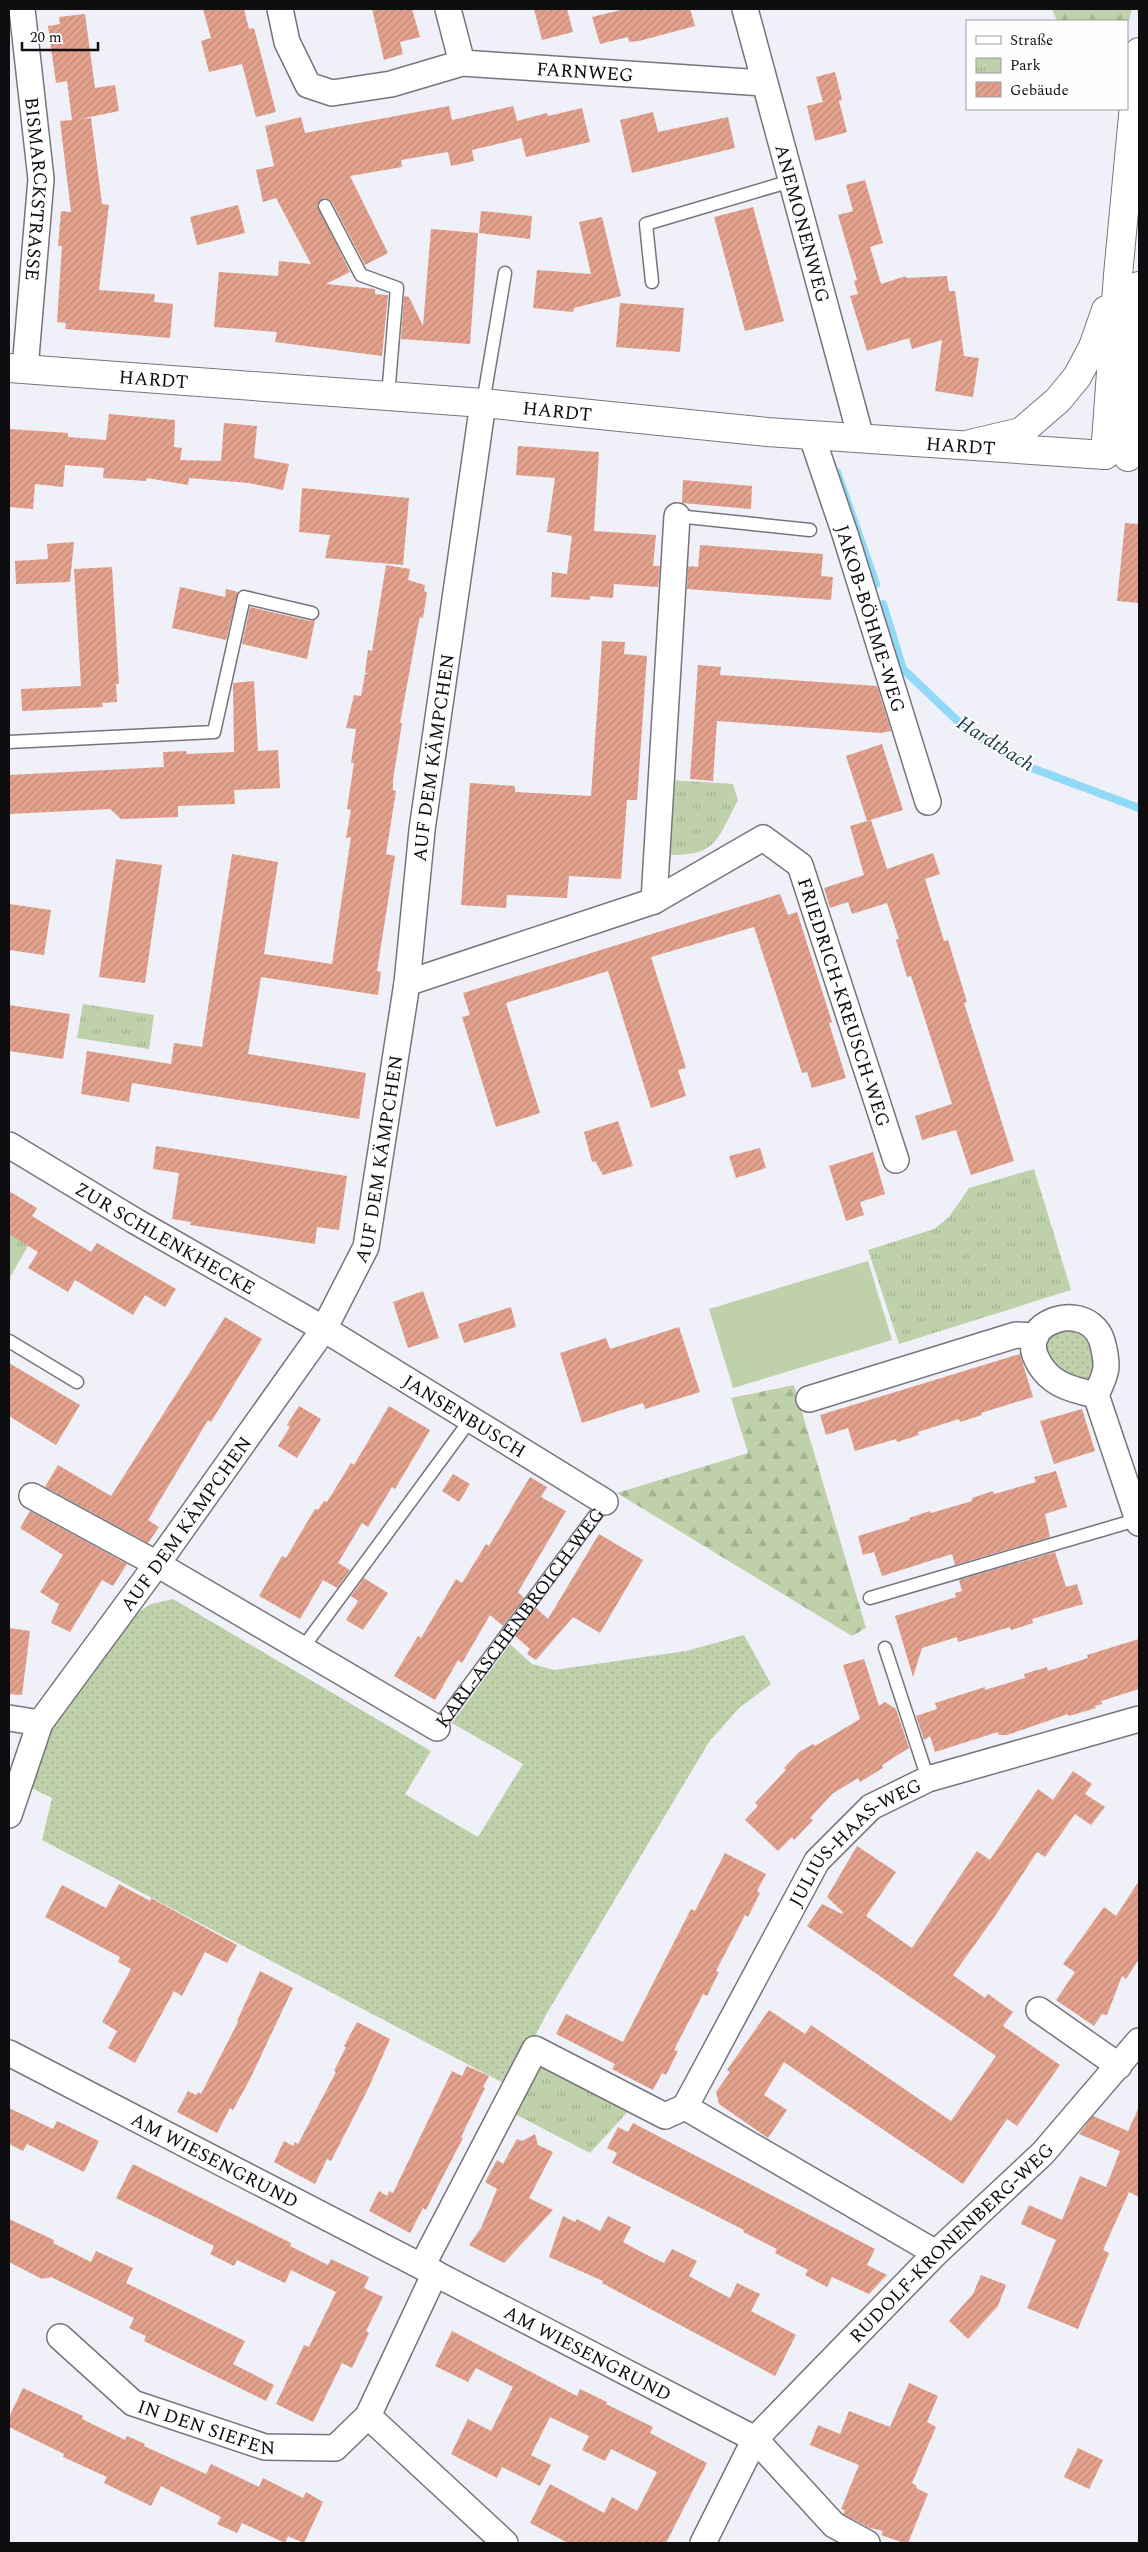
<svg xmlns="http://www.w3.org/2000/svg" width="1148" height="2552" viewBox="0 0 1148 2552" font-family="Spectral,serif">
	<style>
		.grass { fill: url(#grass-dots) }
		.forest { fill: url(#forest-firs) }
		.park { fill: url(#park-tufts) }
		.garden { fill: #bed1aa }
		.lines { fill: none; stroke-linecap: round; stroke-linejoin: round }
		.stream { stroke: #90d9f7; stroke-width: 8 }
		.building { fill: url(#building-hatch) }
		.service-casing { stroke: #76757d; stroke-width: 15 }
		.minor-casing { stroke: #76757d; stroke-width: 28 }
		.secondary-casing { stroke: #76757d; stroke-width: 30 }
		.motorway-casing { stroke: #76757d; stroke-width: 30 }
		.service { stroke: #fff; stroke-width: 12 }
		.minor { stroke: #fff; stroke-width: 25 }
		.secondary { stroke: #fff; stroke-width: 28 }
		.motorway { stroke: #fff; stroke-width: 28 }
		.labels { text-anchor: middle; stroke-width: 4; stroke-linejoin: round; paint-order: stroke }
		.street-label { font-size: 19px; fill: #0e0e11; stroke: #fefefe }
		.water-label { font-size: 20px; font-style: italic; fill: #183a47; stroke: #fefefe }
	</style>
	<defs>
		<pattern id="grass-dots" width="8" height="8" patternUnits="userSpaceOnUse" patternTransform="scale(1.25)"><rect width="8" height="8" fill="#bed1aa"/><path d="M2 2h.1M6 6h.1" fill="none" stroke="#a2b291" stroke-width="1.8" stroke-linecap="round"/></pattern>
		<pattern id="forest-firs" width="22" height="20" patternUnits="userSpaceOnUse" patternTransform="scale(1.25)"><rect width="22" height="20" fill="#bed1aa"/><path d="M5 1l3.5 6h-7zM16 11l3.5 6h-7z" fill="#a2b291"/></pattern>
		<pattern id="park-tufts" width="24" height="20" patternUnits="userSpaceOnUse" patternTransform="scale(1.25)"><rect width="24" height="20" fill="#bed1aa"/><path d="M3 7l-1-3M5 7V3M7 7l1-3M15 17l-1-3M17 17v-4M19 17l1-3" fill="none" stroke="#a2b291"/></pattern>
		<pattern id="building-hatch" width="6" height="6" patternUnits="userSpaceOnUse" patternTransform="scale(1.25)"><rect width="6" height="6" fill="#e3a28d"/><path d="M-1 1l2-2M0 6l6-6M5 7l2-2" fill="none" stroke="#c28a79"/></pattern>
	</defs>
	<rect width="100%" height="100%" fill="#f0f0f9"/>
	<g class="grass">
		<polygon points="1051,1329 1083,1329 1095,1351 1092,1383 1071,1379 1045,1359 1044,1335"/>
		<polygon points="173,1599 431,1751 405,1794 478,1837 523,1764 452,1723 510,1644 532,1664 554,1670 686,1651 744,1635 771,1684 739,1708 709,1742 547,2013 509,2086 42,1840 52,1798 31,1788 49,1733 137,1613 151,1604"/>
	</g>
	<g class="forest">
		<polygon points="1052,9 1132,9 1127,28 1127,21 1057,21"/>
		<polygon points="794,1385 866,1628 852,1636 617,1493 748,1453 731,1398"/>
	</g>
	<g class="park">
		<path d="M671 780 733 784 738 800C716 841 718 856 666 855Z"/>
		<polygon points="83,1004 154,1015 149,1049 77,1038"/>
		<polygon points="1034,1169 1071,1290 899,1344 868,1250 934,1229 949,1217 969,1188"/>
		<polygon points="9,1217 26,1227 28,1246 9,1279"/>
		<polygon points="538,2057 633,2106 590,2153 509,2111"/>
	</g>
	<polygon class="garden" points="868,1261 892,1340 733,1388 709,1309"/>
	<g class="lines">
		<g class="stream">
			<polyline points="837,472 876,584"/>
			<polyline points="883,604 903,669 965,728 1021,764 1139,808"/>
		</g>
	</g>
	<g class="building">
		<polygon points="203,9 244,9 249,29 254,28 276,112 256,117 242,64 209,72 201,41 211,38"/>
		<polygon points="372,9 412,9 420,37 400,42 403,54 384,60"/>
		<polygon points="534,9 567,9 573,32 542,40"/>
		<polygon points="625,9 690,9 695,26 639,41 629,42 628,37 600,44 592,17"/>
		<polygon points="85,14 95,88 115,85 119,111 80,119 91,118 102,204 109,205 99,290 155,294 154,302 173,304 170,338 65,329 66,323 57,322 62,246 58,246 61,211 71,212 60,121 72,120 67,81 56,83 48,26 60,24 59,17"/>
		<polygon points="835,72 842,100 839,101 847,132 815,141 807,106 823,102 816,77"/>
		<polygon points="449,106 452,120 513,106 522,138 472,150 474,161 451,166 448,152 401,160 402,167 350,176 388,253 365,265 332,202 326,198 322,199 317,205 350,272 326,284 375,289 375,294 388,295 382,356 275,342 277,332 214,327 219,272 278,276 279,261 311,264 276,198 263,202 256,170 274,166 265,126 301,117 305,133"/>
		<polygon points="582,108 590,142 526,157 517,121 547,113 548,116"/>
		<polygon points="653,112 658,132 728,117 735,148 632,173 620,120"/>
		<polygon points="865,180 883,243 870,247 881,284 906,276 906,278 947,276 949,291 955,291 964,356 979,358 973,397 935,391 942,340 912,349 909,338 867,351 850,296 858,294 854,281 857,280 838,215 853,211 846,185"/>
		<polygon points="238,205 245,233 197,245 190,217"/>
		<polygon points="753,207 784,321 745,331 714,217"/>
		<polygon points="481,211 532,216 530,239 479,233"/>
		<polygon points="602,217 621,296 574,308 573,312 533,308 537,270 591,274 579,222"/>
		<polygon points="431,229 478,233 470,344 401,339 404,296 409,297 423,326"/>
		<polygon points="620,303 684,308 680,352 616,347"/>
		<polygon points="109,414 175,420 174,447 182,448 180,460 221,461 224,423 257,426 254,458 289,464 283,490 249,483 189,478 188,485 147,478 146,481 103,478 104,468 65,465 63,487 35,484 33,509 9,507 9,429 68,433 68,437 106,440"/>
		<polygon points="518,446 599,452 594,531 656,535 653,566 660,566 658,587 614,584 613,598 590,596 590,600 551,597 552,572 567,574 572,536 547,532 555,478 516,475"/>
		<polygon points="683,480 752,486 751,509 682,503"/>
		<polygon points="302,488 409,498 403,565 325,558 330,535 299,532"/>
		<polygon points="1125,523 1139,524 1139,603 1117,601"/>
		<polygon points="74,542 70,582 16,584 15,561 48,559 47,544"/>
		<polygon points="700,545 823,554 821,576 833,577 831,600 687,589 688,566 698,567"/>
		<polygon points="386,565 410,569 408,580 425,585 424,591 427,592 423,618 420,617 418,626 400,723 402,723 393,780 393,790 396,791 386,854 395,856 377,971 381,972 378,995 261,977 248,1054 366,1073 359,1119 132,1083 129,1102 81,1094 87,1051 171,1064 174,1043 202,1047 232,854 278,862 264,954 332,964 351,837 346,838 351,810 347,809 354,763 351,763 356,729 346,728 354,695 361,696 365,674 371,674 365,673 368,650 372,651"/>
		<polygon points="112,567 119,684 116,684 117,702 102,703 103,707 22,711 21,689 81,686 74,569"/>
		<polygon points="180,587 225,597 226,589 238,592 226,640 172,628"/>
		<polygon points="250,607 310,621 315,620 307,659 242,644"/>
		<polygon points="602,641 625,642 624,654 647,656 637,800 627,800 621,879 569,876 567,898 507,895 506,908 461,905 470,783 515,786 515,792 591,796"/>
		<polygon points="698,665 721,667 720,675 877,686 891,731 882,733 717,721 713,781 690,779"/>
		<polygon points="254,681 258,751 278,750 280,788 234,790 235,804 178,806 178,817 121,819 110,809 9,814 9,775 164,767 163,752 186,751 187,754 234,752 233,683"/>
		<polygon points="882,744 903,810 867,821 846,756"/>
		<polygon points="871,820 887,869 933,853 940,874 925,879 944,941 948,940 967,1002 964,1003 1014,1161 971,1175 956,1130 922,1140 915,1116 952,1104 911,976 907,977 896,940 899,939 887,903 852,914 848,902 830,908 824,888 864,875 850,826"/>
		<polygon points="116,859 162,865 145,983 99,977"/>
		<polygon points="780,894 788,915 797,912 832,1022 829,1023 846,1078 812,1088 807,1072 802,1073 754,927 651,957 686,1068 678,1070 686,1096 651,1108 608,971 506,1003 540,1113 496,1127 462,1017 470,1015 463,993"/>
		<polygon points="9,904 51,910 44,955 9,950"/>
		<polygon points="9,1005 70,1014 63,1059 9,1051"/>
		<polygon points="618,1121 633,1166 603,1175 595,1161 592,1162 584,1132"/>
		<polygon points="156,1146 347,1176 339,1230 317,1227 315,1244 190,1225 191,1222 172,1219 179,1173 153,1169"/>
		<polygon points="760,1148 766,1168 736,1178 729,1156"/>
		<polygon points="873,1152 885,1194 860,1202 864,1215 846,1221 829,1166"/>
		<polygon points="9,1191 37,1208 32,1216 91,1252 97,1243 176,1289 165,1307 145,1295 133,1315 75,1280 68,1292 28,1268 38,1252 9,1234"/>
		<polygon points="423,1291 439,1338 408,1348 393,1302"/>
		<polygon points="511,1307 516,1327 464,1343 458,1324"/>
		<polygon points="225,1317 262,1339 211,1422 208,1420 148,1520 159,1527 148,1543 45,1487 58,1465 111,1496"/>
		<polygon points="679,1327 700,1392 645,1409 643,1403 582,1423 560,1353 606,1338 610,1349"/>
		<polygon points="1020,1354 1033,1397 981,1413 982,1415 960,1422 959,1419 918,1432 919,1435 897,1442 896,1439 855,1451 848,1428 826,1435 820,1415"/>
		<polygon points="9,1363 80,1405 56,1445 9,1416"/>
		<polygon points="299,1406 321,1419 297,1458 278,1446 290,1427 287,1425"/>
		<polygon points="389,1406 430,1430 395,1489 392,1487 368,1527 362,1523 338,1563 350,1570 337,1588 323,1580 300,1619 259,1596 282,1556 286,1558 315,1509 318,1510 324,1501 327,1502 351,1463 354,1465"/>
		<polygon points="1082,1409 1095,1451 1054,1464 1040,1421"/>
		<polygon points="1056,1471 1067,1507 1045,1514 1050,1537 955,1565 952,1554 882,1576 874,1552 863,1555 858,1536 910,1520 909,1518 930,1511 931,1513 972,1501 972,1498 993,1491 994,1494 1036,1482 1034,1477"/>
		<polygon points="453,1474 470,1484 459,1502 442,1491"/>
		<polygon points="530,1477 547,1487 541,1497 566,1511 518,1592 524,1598 503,1626 490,1615 462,1663 458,1660 435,1700 394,1676 418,1636 421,1638 456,1579 462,1583 486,1544 489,1546"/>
		<polygon points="30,1511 127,1564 113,1586 102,1580 70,1632 51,1623 59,1604 40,1592 63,1555 20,1528"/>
		<polygon points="599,1534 643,1560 600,1633 573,1617 536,1660 527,1654 530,1649 515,1636 536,1608 548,1619"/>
		<polygon points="1055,1552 1066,1587 1077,1584 1083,1604 1032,1619 1033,1623 1011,1630 1010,1627 958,1642 957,1637 922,1648 913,1677 895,1616 956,1597 955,1593 962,1591 959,1580"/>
		<polygon points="364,1578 388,1593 363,1630 346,1620 358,1601 351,1596"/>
		<polygon points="9,1628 30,1631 22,1695 9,1694"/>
		<polygon points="1139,1639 1139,1689 1101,1701 1102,1704 1095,1706 1096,1708 1069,1716 1068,1714 1007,1735 999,1735 998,1732 935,1752 930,1736 924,1740 916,1716 937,1709 935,1703 985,1687 985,1690 1025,1678 1024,1674 1047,1667 1048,1671 1088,1658 1087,1655"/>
		<polygon points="864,1659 879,1706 885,1702 896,1709 909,1748 882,1765 883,1768 860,1782 858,1778 832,1794 810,1818 813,1820 794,1840 792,1837 778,1851 745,1820 758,1806 755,1803 786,1770 784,1768 799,1752 813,1744 815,1746 860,1719 843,1665"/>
		<polygon points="1073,1771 1092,1784 1085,1794 1105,1807 1091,1825 1075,1814 1045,1857 1037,1852 993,1919 953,1975 985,1998 988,1994 1013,2012 1003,2026 1060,2065 1017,2126 1007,2119 963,2184 784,2062 764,2095 787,2110 768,2138 719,2104 716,2092 730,2072 727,2070 769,2010 805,2034 811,2025 951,2121 996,2056 807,1926 822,1904 842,1914 843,1912 827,1897 857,1846 896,1872 866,1916 912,1948 977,1851 990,1860 1038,1789 1053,1800"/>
		<polygon points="725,1853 766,1874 757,1891 760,1893 748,1917 745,1915 716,1971 719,1972 707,1996 703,1994 674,2050 678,2051 666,2075 662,2073 653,2090 612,2069 615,2064 556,2034 566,2014 623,2042 691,1909 695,1911"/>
		<polygon points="1139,1881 1139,1959 1126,1979 1122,1976 1107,2015 1102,2014 1094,2026 1056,2000 1075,1972 1063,1964 1104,1907 1116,1916"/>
		<polygon points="119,1884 150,1901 151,1898 237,1945 227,1963 205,1952 182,1996 174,1991 135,2063 108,2048 117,2031 102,2022 131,1969 118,1962 120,1957 45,1917 62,1885 106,1908"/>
		<polygon points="260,1971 293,1988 250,2079 233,2110 230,2108 217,2133 177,2112 188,2091 196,2095 198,2092 201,2094 238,2022 237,2021"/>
		<polygon points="357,2022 390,2039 368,2089 331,2161 327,2159 315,2184 274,2162 284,2141 293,2146 295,2142 298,2144 336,2072 334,2071 346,2047 344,2046"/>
		<polygon points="467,2066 489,2076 483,2087 485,2088 461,2137 463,2138 438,2186 426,2210 423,2208 410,2233 369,2211 379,2191 387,2196 389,2191 393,2193 452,2071 462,2076"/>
		<polygon points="1139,2107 1139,2197 1129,2192 1103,2250 1109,2253 1078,2329 1027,2308 1056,2240 1021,2224 1029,2205 1062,2220 1080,2176 1106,2187 1120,2151 1079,2134 1093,2116 1128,2131"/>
		<polygon points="9,2108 53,2129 57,2121 99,2141 84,2172 27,2144 23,2151 9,2144"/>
		<polygon points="633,2123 875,2249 867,2265 887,2275 869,2294 832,2277 827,2287 805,2275 808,2270 775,2253 777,2249 743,2232 744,2230 612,2163 617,2153 607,2148 618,2127 628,2132"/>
		<polygon points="535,2134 538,2145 553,2152 529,2198 553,2210 504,2263 469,2245 481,2228 497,2189 485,2182 497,2160 503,2164 517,2139 522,2141"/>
		<polygon points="133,2164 291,2243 290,2246 328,2265 331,2259 369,2277 364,2288 383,2297 366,2331 369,2333 352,2368 342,2363 313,2422 276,2404 304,2345 309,2347 336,2292 291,2270 285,2283 237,2260 234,2266 210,2254 214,2246 116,2198"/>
		<polygon points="563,2216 575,2222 577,2219 600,2231 608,2216 631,2227 623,2242 643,2253 664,2263 672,2249 697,2261 689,2276 709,2287 730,2298 737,2283 760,2294 751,2311 796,2335 775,2376 602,2283 603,2281 549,2257"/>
		<polygon points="9,2219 54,2240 53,2243 91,2262 96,2251 133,2268 126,2283 245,2341 233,2364 274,2385 266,2401 144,2341 146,2336 129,2328 134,2318 51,2277 42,2279 9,2262"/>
		<polygon points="981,2275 1006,2285 998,2306 968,2339 949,2321 973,2294"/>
		<polygon points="452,2331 577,2396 580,2389 607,2402 606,2404 653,2427 650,2433 707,2463 666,2543 568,2543 530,2523 550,2484 604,2513 612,2497 637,2511 657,2472 611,2449 605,2461 582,2450 589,2436 550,2417 531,2455 551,2465 540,2486 502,2467 497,2478 451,2454 468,2419 491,2431 513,2387 476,2368 468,2382 435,2366"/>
		<polygon points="909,2383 938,2396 927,2422 936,2427 912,2483 917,2486 916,2488 928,2494 908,2543 904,2543 881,2535 883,2531 870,2528 843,2514 845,2510 841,2509 859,2465 810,2445 818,2425 840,2434 849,2411 890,2427"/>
		<polygon points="23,2388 83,2416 82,2419 125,2440 127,2436 145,2444 144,2446 206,2474 211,2464 259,2487 263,2478 303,2498 306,2492 323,2502 304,2543 288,2536 285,2543 242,2523 237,2533 217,2524 221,2517 161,2486 151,2506 104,2483 107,2477 63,2457 64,2454 9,2427 9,2417"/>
		<polygon points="1078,2448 1103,2460 1089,2489 1064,2477"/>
	</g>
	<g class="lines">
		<defs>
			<g id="service">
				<polyline points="325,206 361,275 397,288 388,396"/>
				<polyline points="652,282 646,224 791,181"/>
				<polyline points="483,403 505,273"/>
				<polyline points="677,516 810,530"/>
				<polyline points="9,742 214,732 244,597 312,613"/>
				<polyline points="9,1341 77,1382"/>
				<polyline points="870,1598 1136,1520"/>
				<polyline points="885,1648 928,1779"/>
				<polyline points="302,1649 471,1419"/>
				<path id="s1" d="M437 1728 605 1502"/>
			</g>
			<g id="minor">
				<path id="s2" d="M22 9 41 179 25 369"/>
				<polyline points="280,9 287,42 308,85 332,93 391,84 462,63"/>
				<path id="s3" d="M448 9 462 63 764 83"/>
				<path id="s4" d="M745 9 861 438"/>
				<path id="s5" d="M811 434 845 534 928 802"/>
				<polyline points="654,901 677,516"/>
				<path id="s6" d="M407 983 654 901 763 838 800 865 896 1160"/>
				<path id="s7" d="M9 1145 135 1221 324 1329 605 1502"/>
				<path d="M1096 1395C1068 1389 1046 1383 1035 1355 1032 1348 1033 1336 1039 1330 1058 1311 1094 1314 1102 1341 1109 1367 1107 1372 1096 1395L1139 1523"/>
				<polyline points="809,1399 1016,1335 1036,1336"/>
				<polyline points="32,1496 157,1564 437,1728"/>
				<polyline points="9,1718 40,1723"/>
				<path id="s8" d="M9 1815 40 1723 157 1564 324 1329 366 1247 407 983 422 830 483 403"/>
				<polyline points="1039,2010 1119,2066"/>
				<path id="s9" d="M9 2053 755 2439 834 2525 867 2543"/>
				<path id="s10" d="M936 2253 685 2107 817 1861 871 1807 928 1779 1139 1719"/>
				<polyline points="422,2266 535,2049 665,2116 685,2107"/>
				<path id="s11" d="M60 2337 133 2403 265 2447 335 2448 368 2416 435 2273"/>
				<polyline points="368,2416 505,2543"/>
				<path id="s12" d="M703 2543 755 2439 936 2253 1043 2153 1139 2041"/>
			</g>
			<g id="secondary">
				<path id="s13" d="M9 368 483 403 767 432 1105 455"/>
			</g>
			<g id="motorway">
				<polyline points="970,444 1021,432 1058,400 1077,377 1093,347 1106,310"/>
				<polyline points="1105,455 1118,275 1139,52"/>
				<polyline points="1128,457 1139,286"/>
			</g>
		</defs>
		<use href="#service" class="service-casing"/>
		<use href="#minor" class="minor-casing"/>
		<use href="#secondary" class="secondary-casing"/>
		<use href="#motorway" class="motorway-casing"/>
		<use href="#service" class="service"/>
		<use href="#minor" class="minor"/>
		<use href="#secondary" class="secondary"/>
		<use href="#motorway" class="motorway"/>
	</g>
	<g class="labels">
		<g class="street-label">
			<text dy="7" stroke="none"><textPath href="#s3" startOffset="179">FARNWEG</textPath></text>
			<text dy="7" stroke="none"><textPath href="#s2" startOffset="181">BISMARCKSTRASSE</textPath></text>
			<text dy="7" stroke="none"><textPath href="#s4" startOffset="222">ANEMONENWEG</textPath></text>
			<text dy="7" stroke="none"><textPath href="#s13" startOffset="145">HARDT</textPath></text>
			<text dy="7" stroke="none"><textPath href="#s13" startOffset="550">HARDT</textPath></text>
			<text dy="7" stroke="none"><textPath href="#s13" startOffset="955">HARDT</textPath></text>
			<text dy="7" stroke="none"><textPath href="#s5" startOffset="194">JAKOB-BÖHME-WEG</textPath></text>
			<text dy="7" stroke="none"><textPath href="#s8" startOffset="1169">AUF DEM KÄMPCHEN</textPath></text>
			<text dy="7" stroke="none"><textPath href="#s6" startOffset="576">FRIEDRICH-KREUSCH-WEG</textPath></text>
			<text dy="7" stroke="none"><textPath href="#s8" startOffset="764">AUF DEM KÄMPCHEN</textPath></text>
			<text dy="7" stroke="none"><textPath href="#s7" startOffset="182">ZUR SCHLENKHECKE</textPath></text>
			<text dy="7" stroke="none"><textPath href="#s7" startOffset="530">JANSENBUSCH</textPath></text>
			<text dy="7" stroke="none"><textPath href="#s8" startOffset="344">AUF DEM KÄMPCHEN</textPath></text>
			<text dy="7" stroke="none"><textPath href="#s1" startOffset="138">KARL-ASCHENBROICH-WEG</textPath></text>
			<text dy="7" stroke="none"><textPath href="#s10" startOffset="610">JULIUS-HAAS-WEG</textPath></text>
			<text dy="7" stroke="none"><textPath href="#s9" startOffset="232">AM WIESENGRUND</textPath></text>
			<text dy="7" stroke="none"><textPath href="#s12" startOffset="394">RUDOLF-KRONENBERG-WEG</textPath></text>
			<text dy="7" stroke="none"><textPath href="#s9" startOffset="652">AM WIESENGRUND</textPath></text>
			<text dy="7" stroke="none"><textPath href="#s11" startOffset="176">IN DEN SIEFEN</textPath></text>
		</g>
		<g class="water-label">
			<text transform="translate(996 743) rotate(32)" y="7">Hardtbach</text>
		</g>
	</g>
	<rect width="1148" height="2552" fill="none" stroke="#0e0e11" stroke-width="20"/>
	<rect x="966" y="20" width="162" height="90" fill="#fefefe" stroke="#9e9e9f"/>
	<rect x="976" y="36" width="25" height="8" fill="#ffffff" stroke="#9e9e9f"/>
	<text x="1010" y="45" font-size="15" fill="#0e0e11">Straße</text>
	<rect x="976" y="58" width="25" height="15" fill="url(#park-tufts)" stroke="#9e9e9f"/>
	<text x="1010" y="70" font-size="15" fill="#0e0e11">Park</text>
	<rect x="976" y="82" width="25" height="15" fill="url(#building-hatch)" stroke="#9e9e9f"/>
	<text x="1010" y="95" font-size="15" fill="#0e0e11">Gebäude</text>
	<path d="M22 42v8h76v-8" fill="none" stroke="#0e0e11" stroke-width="2.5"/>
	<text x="30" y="42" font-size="15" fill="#0e0e11" stroke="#fefefe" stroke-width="4" paint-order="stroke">20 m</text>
</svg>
